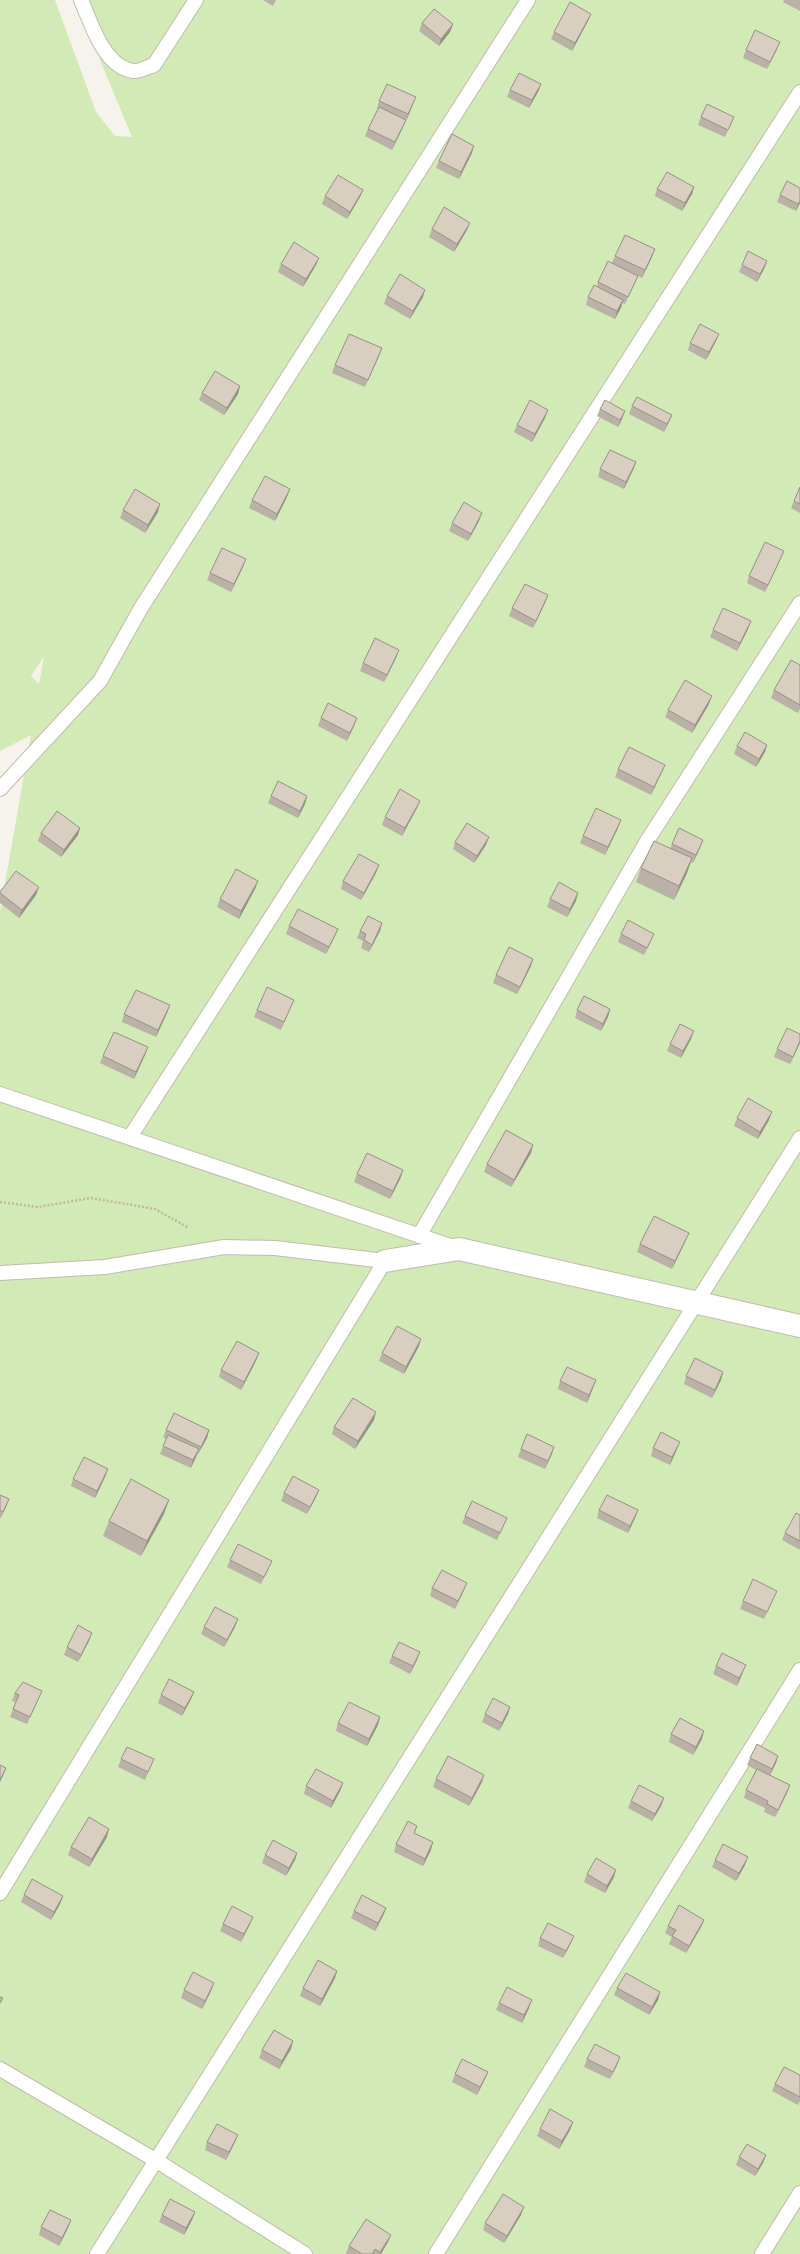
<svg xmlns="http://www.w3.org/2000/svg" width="800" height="2254" viewBox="0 0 800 2254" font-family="'DejaVu Sans',sans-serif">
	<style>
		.green { fill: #d2eab5; fill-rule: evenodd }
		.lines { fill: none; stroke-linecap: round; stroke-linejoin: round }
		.service-casing { stroke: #c2bbae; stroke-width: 16 }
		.minor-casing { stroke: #c2bbae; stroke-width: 24 }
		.path { stroke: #c4b79f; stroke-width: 2.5; stroke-dasharray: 2 2; stroke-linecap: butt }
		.service { stroke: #fff; stroke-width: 14 }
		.minor { stroke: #fff; stroke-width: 22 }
		.wall { fill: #bab2a6 }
		.shaded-wall { fill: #979187 }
		.building { fill: #d8cfc1; stroke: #979187 }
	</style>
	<rect width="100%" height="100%" fill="#f6f3ec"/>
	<path class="green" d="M0 0H55L96 112 115 136 132 137 75 0H800V2254H0V912L31 735 0 751ZM44 657 39 684 31 676Z"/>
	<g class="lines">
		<defs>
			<g id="service">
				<path d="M81 0C91 23 104 67 133 71 138 72 148 67 154 65L196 0"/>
				<polyline points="0,789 100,681 141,608 528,0"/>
				<polyline points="0,1094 453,1247"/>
				<polyline points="130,1137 800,92"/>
				<polyline points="419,1236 647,841 800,603"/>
				<polyline points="0,1273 105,1267 224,1247 275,1248 385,1261 0,1893"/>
				<polyline points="0,2069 157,2161 305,2254"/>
				<polyline points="97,2254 800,1138"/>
				<polyline points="436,2254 800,1670"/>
				<polyline points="762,2254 800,2193"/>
			</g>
			<polyline id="minor" points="385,1261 459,1249 800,1326"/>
		</defs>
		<use href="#service" class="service-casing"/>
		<use href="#minor" class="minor-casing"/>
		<polyline class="path" points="0,1202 38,1207 91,1198 155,1209 189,1228"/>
		<use href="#service" class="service"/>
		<use href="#minor" class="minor"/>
	</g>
	<g class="wall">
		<polygon points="263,0 276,0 273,6"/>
		<polygon points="784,0 800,0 800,11 783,2"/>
		<polygon points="588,21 572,51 551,39 554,32"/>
		<polygon points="422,23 453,24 450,32 439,46 419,31"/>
		<polygon points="777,49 767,69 743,58 746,50"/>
		<polygon points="541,84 538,92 529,108 507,97 510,90"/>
		<polygon points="416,97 403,127 392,150 365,136 368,129 378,109 377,109 379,101"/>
		<polygon points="701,117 734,117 731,124 725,137 698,125"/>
		<polygon points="472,153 459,179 436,168 439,161"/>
		<polygon points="694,187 692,194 682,211 655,196 657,189"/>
		<polygon points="363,190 360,197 347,219 322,204 325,196"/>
		<polygon points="780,195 800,203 796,211 777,202"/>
		<polygon points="432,229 467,230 454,252 429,237"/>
		<polygon points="615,256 652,257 642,278 638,276 635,283 625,304 622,303 615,319 586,305 588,297 597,286 598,282 612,263"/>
		<polygon points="319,258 316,265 303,287 278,272 281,264"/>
		<polygon points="767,261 764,269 757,282 739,272 742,265"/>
		<polygon points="387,296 423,297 410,319 384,304"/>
		<polygon points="716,341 706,360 688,350 690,343"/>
		<polygon points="382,348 379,356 365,387 332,373 335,365"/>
		<polygon points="240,386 238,394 224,415 199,400 202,393"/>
		<polygon points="632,406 672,415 664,432 629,414"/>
		<polygon points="600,409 622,419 618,427 597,416"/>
		<polygon points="545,418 532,442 514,432 517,425"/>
		<polygon points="636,462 633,470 624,489 598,477 600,469"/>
		<polygon points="800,487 800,513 791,508"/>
		<polygon points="287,497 275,521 249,508 252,500"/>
		<polygon points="123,510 158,512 145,533 120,518"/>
		<polygon points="479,521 468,541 449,531 452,523"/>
		<polygon points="784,551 781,558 765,592 747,583 749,576"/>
		<polygon points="243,567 231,592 207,580 210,573"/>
		<polygon points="548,595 545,603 533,628 509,616 512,608"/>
		<polygon points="751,621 748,629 737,651 710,637 713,630"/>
		<polygon points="399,650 396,658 384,682 360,671 363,663"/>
		<polygon points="800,665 800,709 798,713 771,698 774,690"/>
		<polygon points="709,704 692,733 665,717 668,710"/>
		<polygon points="321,718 357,718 354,726 347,741 318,726"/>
		<polygon points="767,745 765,752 756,767 734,754 737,746"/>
		<polygon points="665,765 662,772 651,795 615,777 618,769"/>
		<polygon points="271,796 307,796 305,804 298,818 268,803"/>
		<polygon points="417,808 402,836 382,825 385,817"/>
		<polygon points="80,828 78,835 61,857 38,841 41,833"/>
		<polygon points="618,828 605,855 580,843 583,836"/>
		<polygon points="455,842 486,845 474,863 453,849"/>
		<polygon points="672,844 700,848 693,863 691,862 687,873 674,900 636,882 641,868 670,849"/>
		<polygon points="376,873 361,900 341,889 343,881"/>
		<polygon points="258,881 255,889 239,919 217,907 220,899"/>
		<polygon points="0,893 36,895 19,918 0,903"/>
		<polygon points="550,899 576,901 567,917 547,907"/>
		<polygon points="382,923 380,931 369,952 361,948 363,941 357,938 360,931"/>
		<polygon points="289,926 335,936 326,954 286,934"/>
		<polygon points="621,934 651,941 644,955 618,942"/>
		<polygon points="531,966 517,994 493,983 496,975"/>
		<polygon points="170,1005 167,1013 156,1037 122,1022 124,1014"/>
		<polygon points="291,1007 281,1030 254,1017 257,1010"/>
		<polygon points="610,1009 608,1017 601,1031 575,1018 577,1010"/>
		<polygon points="691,1039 681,1058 667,1051 670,1044"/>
		<polygon points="800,1043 790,1064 774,1057 777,1049"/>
		<polygon points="148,1047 145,1055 134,1079 100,1063 103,1056"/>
		<polygon points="737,1118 769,1120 758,1139 734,1126"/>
		<polygon points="533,1145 531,1153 511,1187 484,1172 487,1164"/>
		<polygon points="357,1174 401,1177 390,1199 354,1182"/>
		<polygon points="686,1240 672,1269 637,1252 640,1244"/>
		<polygon points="419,1346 404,1374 379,1361 382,1353"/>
		<polygon points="256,1361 241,1390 219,1377 221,1370"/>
		<polygon points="723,1372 721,1380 712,1398 684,1384 686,1376"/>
		<polygon points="596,1380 587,1403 558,1389 560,1381"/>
		<polygon points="374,1420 355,1449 332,1434 334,1427"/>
		<polygon points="166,1430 209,1430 207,1438 198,1454 197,1454 191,1468 160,1454 166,1439 163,1437"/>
		<polygon points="554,1447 545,1469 518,1457 521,1449"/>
		<polygon points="653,1448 677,1449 670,1465 651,1456"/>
		<polygon points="108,1469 105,1477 95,1498 71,1486 73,1479"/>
		<polygon points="319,1490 316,1497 307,1514 281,1501 284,1493"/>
		<polygon points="0,1495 6,1507 0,1519"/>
		<polygon points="599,1510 638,1510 635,1518 628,1533 597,1518"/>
		<polygon points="164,1514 141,1556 103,1536 109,1521"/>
		<polygon points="800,1515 800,1550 782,1540 785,1533"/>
		<polygon points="465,1516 507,1518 504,1525 497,1540 462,1523"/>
		<polygon points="230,1560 269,1568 261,1584 227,1567"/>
		<polygon points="467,1583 464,1590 455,1609 430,1596 432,1588"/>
		<polygon points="774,1598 764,1619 740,1609 743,1601"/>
		<polygon points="204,1627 235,1627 224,1647 201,1634"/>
		<polygon points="92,1633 89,1641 78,1662 64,1655 67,1647"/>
		<polygon points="392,1656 417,1660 410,1674 389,1663"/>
		<polygon points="716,1666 743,1672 737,1686 713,1674"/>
		<polygon points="194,1692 191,1699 182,1716 158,1703 161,1695"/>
		<polygon points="15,1693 39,1698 27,1724 10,1717 16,1702 12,1701"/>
		<polygon points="510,1707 508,1714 499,1731 482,1722 485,1714"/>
		<polygon points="380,1717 378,1725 367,1746 336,1731 338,1723"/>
		<polygon points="671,1734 702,1739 693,1755 669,1742"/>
		<polygon points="778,1756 776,1763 770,1775 787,1793 775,1817 764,1812 765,1808 744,1798 746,1790 756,1770 747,1765 750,1758"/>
		<polygon points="121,1759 151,1766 145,1780 118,1767"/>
		<polygon points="436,1779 482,1782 469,1806 433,1787"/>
		<polygon points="343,1783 340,1791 331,1808 304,1794 306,1786"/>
		<polygon points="664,1798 661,1806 652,1821 628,1808 631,1801"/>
		<polygon points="417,1826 415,1833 431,1850 423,1866 394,1852 396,1844"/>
		<polygon points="107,1837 89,1867 68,1855 71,1847"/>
		<polygon points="297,1853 295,1860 286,1876 262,1863 265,1855"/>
		<polygon points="715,1860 745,1865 736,1881 712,1867"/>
		<polygon points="587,1874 614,1877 605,1893 584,1882"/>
		<polygon points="24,1895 63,1896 60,1904 51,1920 21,1902"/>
		<polygon points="386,1908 383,1916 375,1931 351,1918 354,1911"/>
		<polygon points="253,1917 250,1924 241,1942 220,1931 223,1924"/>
		<polygon points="704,1920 701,1927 686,1953 669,1944 672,1937 665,1933 668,1926"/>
		<polygon points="540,1938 571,1943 563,1958 538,1946"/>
		<polygon points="337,1971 335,1978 320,2006 300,1996 303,1988"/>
		<polygon points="214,1983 211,1991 202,2009 181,1998 184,1990"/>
		<polygon points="617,1988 660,1992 658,2000 649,2015 614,1995"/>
		<polygon points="499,2003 529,2008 522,2023 496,2010"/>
		<polygon points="293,2041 291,2049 279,2069 259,2058 262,2050"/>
		<polygon points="587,2059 617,2065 610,2079 584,2067"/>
		<polygon points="488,2072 485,2079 477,2095 452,2082 455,2074"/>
		<polygon points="800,2075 800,2101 798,2105 772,2091 775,2084"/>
		<polygon points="573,2122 570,2130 559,2149 537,2136 540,2129"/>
		<polygon points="238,2135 235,2142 226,2160 205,2150 207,2142"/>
		<polygon points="766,2155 763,2163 755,2176 736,2165 739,2157"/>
		<polygon points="195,2212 192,2220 184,2235 159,2222 162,2215"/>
		<polygon points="521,2215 504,2243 483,2230 485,2223"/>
		<polygon points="71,2220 68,2228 59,2246 39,2235 41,2227"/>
		<polygon points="388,2242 381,2254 348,2254 346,2253 349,2246"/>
	</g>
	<g class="shaded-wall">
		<polygon points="591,14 588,21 572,51 575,43"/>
		<polygon points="453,24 450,32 439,46 441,39"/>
		<polygon points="780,42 777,49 767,69 770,62"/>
		<polygon points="541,84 538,92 529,108 532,100"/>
		<polygon points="416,97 413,104 406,122 408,114"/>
		<polygon points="406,120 403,127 392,150 395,142"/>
		<polygon points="474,146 472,153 459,179 461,172"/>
		<polygon points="694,187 692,194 682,211 685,203"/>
		<polygon points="363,190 360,197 347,219 350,212"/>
		<polygon points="800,201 800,203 796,211 798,204"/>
		<polygon points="470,223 467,230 454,252 457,244"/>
		<polygon points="655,249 652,257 642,278 645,270"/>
		<polygon points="319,258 316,265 303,287 306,279"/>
		<polygon points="767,261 764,269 757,282 760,274"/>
		<polygon points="425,290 423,297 410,319 413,311"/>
		<polygon points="623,300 621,308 615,319 617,311"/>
		<polygon points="719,334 716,341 706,360 709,352"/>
		<polygon points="382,348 379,356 365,387 368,380"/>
		<polygon points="240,386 238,394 224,415 227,408"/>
		<polygon points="548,410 545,418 532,442 535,434"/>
		<polygon points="625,411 622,419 618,427 620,420"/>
		<polygon points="672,415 669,422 664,432 667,424"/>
		<polygon points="636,462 633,470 624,489 626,482"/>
		<polygon points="290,489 287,497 275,521 277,514"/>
		<polygon points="160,504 158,512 145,533 148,525"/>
		<polygon points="482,513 479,521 468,541 471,534"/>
		<polygon points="784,551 781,558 765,592 768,585"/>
		<polygon points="246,559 243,567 231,592 234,584"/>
		<polygon points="548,595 545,603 533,628 536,621"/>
		<polygon points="751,621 748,629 737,651 740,643"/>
		<polygon points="399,650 396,658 384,682 387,675"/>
		<polygon points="712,696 709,704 692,733 695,725"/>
		<polygon points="357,718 354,726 347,741 350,733"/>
		<polygon points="767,745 765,752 756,767 759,759"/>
		<polygon points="665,765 662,772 651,795 654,787"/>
		<polygon points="307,796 305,804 298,818 300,811"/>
		<polygon points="420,801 417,808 402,836 405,828"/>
		<polygon points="621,820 618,828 605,855 608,847"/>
		<polygon points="80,828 78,835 61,857 64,850"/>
		<polygon points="489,837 486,845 474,863 477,856"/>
		<polygon points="703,840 700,848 693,863 696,855"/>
		<polygon points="692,858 687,873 674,900 679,886"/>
		<polygon points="379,865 376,873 361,900 364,893"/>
		<polygon points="258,881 255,889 239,919 241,911"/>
		<polygon points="39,887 36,895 19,918 22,910"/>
		<polygon points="578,893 576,901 567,917 570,909"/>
		<polygon points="382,923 380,931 369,952 372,945"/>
		<polygon points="338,929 335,936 326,954 329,947"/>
		<polygon points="533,959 531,966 517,994 520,987"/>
		<polygon points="170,1005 167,1013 156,1037 158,1030"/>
		<polygon points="610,1009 608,1017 601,1031 603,1024"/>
		<polygon points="694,1031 691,1039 681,1058 683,1051"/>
		<polygon points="800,1041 800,1043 790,1064 793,1057"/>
		<polygon points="148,1047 145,1055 134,1079 136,1072"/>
		<polygon points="772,1112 769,1120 758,1139 760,1132"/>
		<polygon points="533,1145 531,1153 511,1187 514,1180"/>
		<polygon points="403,1170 401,1177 390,1199 393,1191"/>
		<polygon points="689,1233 686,1240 672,1269 675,1261"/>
		<polygon points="421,1339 419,1346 404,1374 406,1367"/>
		<polygon points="259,1353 256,1361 241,1390 244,1382"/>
		<polygon points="723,1372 721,1380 712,1398 715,1390"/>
		<polygon points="596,1380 593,1388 587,1403 589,1395"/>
		<polygon points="376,1412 374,1420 355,1449 358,1441"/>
		<polygon points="209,1430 207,1438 198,1454 201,1447"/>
		<polygon points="680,1442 677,1449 670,1465 672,1457"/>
		<polygon points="554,1447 552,1454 545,1469 548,1461"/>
		<polygon points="199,1449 196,1457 191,1468 193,1460"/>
		<polygon points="108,1469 105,1477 95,1498 97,1491"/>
		<polygon points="319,1490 316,1497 307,1514 310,1507"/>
		<polygon points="9,1499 6,1507 0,1519 3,1512"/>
		<polygon points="169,1500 164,1514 141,1556 147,1541"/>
		<polygon points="638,1510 635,1518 628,1533 630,1526"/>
		<polygon points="467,1583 464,1590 455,1609 458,1601"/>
		<polygon points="238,1619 235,1627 224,1647 227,1640"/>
		<polygon points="92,1633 89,1641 78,1662 81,1655"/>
		<polygon points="420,1652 417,1660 410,1674 413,1666"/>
		<polygon points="746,1665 737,1686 739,1678"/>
		<polygon points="194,1692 191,1699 182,1716 185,1708"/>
		<polygon points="510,1707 508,1714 499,1731 502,1723"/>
		<polygon points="380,1717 378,1725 367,1746 369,1739"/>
		<polygon points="704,1731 702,1739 693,1755 696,1747"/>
		<polygon points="778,1756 776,1763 769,1777 772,1769"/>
		<polygon points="6,1768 3,1776 0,1782 0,1780"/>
		<polygon points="484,1775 482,1782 469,1806 472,1798"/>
		<polygon points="343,1783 340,1791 331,1808 333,1801"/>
		<polygon points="790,1785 787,1793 775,1817 778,1810"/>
		<polygon points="664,1798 661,1806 652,1821 655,1814"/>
		<polygon points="109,1829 107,1837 89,1867 92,1859"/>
		<polygon points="433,1842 431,1850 423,1866 425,1859"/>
		<polygon points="297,1853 295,1860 286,1876 289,1868"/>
		<polygon points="748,1857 745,1865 736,1881 739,1873"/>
		<polygon points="616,1870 614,1877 605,1893 607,1886"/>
		<polygon points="63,1896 60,1904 51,1920 54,1912"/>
		<polygon points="386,1908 383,1916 375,1931 378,1923"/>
		<polygon points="253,1917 250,1924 241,1942 244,1934"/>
		<polygon points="704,1920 701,1927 686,1953 689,1946"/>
		<polygon points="574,1936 571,1943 563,1958 566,1951"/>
		<polygon points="337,1971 335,1978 320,2006 322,1999"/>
		<polygon points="214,1983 211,1991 202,2009 205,2001"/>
		<polygon points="660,1992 658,2000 649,2015 652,2007"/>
		<polygon points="532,2000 529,2008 522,2023 524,2015"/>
		<polygon points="293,2041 291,2049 279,2069 282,2061"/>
		<polygon points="620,2057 617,2065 610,2079 613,2072"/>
		<polygon points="488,2072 485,2079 477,2095 480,2087"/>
		<polygon points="573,2122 570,2130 559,2149 562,2141"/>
		<polygon points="238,2135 235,2142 226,2160 229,2152"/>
		<polygon points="766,2155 763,2163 755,2176 758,2169"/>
		<polygon points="524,2207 521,2215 504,2243 507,2236"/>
		<polygon points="195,2212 192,2220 184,2235 186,2228"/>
		<polygon points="71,2220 68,2228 59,2246 62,2238"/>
		<polygon points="391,2235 388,2242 381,2254 380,2254"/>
	</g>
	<g class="building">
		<polygon points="570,2 591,14 575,43 554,32"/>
		<polygon points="434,9 453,24 441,39 422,23"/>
		<polygon points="755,30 780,42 770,62 746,50"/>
		<polygon points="519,73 541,84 532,100 510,90"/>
		<polygon points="387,84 416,97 408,114 379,101"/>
		<polygon points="707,104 734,117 728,130 701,117"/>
		<polygon points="379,107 406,120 395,142 368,129"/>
		<polygon points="452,134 474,146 461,172 439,161"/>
		<polygon points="667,172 694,187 685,203 657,189"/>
		<polygon points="338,175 363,190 350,212 325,196"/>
		<polygon points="787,181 800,188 800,201 798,204 780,195"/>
		<polygon points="444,207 470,223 457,244 432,229"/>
		<polygon points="625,235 655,249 645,270 615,256"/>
		<polygon points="294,242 319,258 306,279 281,264"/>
		<polygon points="748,251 767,261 760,274 742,265"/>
		<polygon points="608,261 638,276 628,297 598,282"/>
		<polygon points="400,274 425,290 413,311 387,296"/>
		<polygon points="594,285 623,300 617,311 588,297"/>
		<polygon points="700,324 719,334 709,352 690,343"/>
		<polygon points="349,334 382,348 368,380 335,365"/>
		<polygon points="215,371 240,386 227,408 202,393"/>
		<polygon points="637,397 672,415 667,424 632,406"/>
		<polygon points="530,400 548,410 535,434 517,425"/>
		<polygon points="605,400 625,411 620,420 600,409"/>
		<polygon points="610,450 636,462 626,482 600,469"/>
		<polygon points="265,476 290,489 277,514 252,500"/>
		<polygon points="800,487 800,504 794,501"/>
		<polygon points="135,489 160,504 148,525 123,510"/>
		<polygon points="464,502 482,513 471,534 452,523"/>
		<polygon points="765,542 784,551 768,585 749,576"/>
		<polygon points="222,548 246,559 234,584 210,573"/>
		<polygon points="525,584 548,595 536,621 512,608"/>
		<polygon points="723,608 751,621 740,643 713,630"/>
		<polygon points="375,638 399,650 387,675 363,663"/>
		<polygon points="791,660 800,665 800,705 774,690"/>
		<polygon points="685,680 712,696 695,725 668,710"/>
		<polygon points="328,703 357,718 350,733 321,718"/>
		<polygon points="745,732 767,745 759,759 737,746"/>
		<polygon points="629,747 665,765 654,787 618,769"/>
		<polygon points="278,781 307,796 300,811 271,796"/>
		<polygon points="400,789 420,801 405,828 385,817"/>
		<polygon points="596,808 621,820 608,847 583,836"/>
		<polygon points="57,811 80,828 64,850 41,833"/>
		<polygon points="467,823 489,837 477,856 455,842"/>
		<polygon points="679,828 703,840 696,855 672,844"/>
		<polygon points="654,841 692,858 679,886 641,868"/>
		<polygon points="359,854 379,865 364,893 343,881"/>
		<polygon points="236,869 258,881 241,911 220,899"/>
		<polygon points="16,871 39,887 22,910 0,893 0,892"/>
		<polygon points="559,882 578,893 570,909 550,899"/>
		<polygon points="298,909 338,929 329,947 289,926"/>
		<polygon points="368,916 382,923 372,945 364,940 366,934 360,931"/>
		<polygon points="628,920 654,934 647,948 621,934"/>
		<polygon points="509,947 533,959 520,987 496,975"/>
		<polygon points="267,987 294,1000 284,1022 257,1010"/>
		<polygon points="136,990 170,1005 158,1030 124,1014"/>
		<polygon points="584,996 610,1009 603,1024 577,1010"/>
		<polygon points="680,1024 694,1031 683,1051 670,1044"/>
		<polygon points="787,1028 800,1034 800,1041 793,1057 777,1049"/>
		<polygon points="114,1032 148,1047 136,1072 103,1056"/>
		<polygon points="748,1098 772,1112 760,1132 737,1118"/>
		<polygon points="506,1130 533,1145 514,1180 487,1164"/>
		<polygon points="367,1153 403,1170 393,1191 357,1174"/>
		<polygon points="654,1216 689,1233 675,1261 640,1244"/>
		<polygon points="397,1326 421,1339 406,1367 382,1353"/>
		<polygon points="237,1341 259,1353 244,1382 221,1370"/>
		<polygon points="695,1358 723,1372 715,1390 686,1376"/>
		<polygon points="567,1367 596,1380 589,1395 560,1381"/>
		<polygon points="353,1398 376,1412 358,1441 334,1427"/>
		<polygon points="174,1413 209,1430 201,1447 166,1430"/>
		<polygon points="661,1432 680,1442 672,1457 653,1448"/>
		<polygon points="527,1434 554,1447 548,1461 521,1449"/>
		<polygon points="168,1435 199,1449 193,1460 163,1446"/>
		<polygon points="84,1457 108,1469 97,1491 73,1479"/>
		<polygon points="293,1476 319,1490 310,1507 284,1493"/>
		<polygon points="131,1479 169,1500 147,1541 109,1521"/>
		<polygon points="0,1495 9,1499 3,1512 0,1510"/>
		<polygon points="607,1495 638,1510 630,1526 599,1510"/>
		<polygon points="472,1501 507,1518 500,1533 465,1516"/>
		<polygon points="796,1513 800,1515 800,1541 785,1533"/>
		<polygon points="238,1544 272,1561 264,1577 230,1560"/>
		<polygon points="442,1570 467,1583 458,1601 432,1588"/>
		<polygon points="753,1579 777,1591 767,1612 743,1601"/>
		<polygon points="215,1607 238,1619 227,1640 204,1627"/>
		<polygon points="78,1625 92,1633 81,1655 67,1647"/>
		<polygon points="399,1642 420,1652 413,1666 392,1656"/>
		<polygon points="722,1653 746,1665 739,1678 716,1666"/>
		<polygon points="169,1679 194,1692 185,1708 161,1695"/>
		<polygon points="23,1682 42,1691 30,1717 13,1709 19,1695 15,1693"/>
		<polygon points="493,1698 510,1707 502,1723 485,1714"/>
		<polygon points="349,1702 380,1717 369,1739 338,1723"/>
		<polygon points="680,1718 704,1731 696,1747 671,1734"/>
		<polygon points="757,1744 778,1756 772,1769 750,1758"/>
		<polygon points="127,1747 154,1759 148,1772 121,1759"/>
		<polygon points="448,1756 484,1775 472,1798 436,1779"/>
		<polygon points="0,1765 6,1768 0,1780"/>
		<polygon points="316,1769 343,1783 333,1801 306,1786"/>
		<polygon points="757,1769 790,1785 778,1810 767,1804 768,1801 746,1790"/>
		<polygon points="639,1785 664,1798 655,1814 631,1801"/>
		<polygon points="89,1817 109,1829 92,1859 71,1847"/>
		<polygon points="408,1821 417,1826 414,1833 433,1842 425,1859 396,1844"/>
		<polygon points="273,1840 297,1853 289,1868 265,1855"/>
		<polygon points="723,1844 748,1857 739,1873 715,1860"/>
		<polygon points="596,1858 616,1870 607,1886 587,1874"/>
		<polygon points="32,1879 63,1896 54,1912 24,1895"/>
		<polygon points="362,1895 386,1908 378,1923 354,1911"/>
		<polygon points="679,1905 704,1920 689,1946 672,1936 676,1930 668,1926"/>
		<polygon points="232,1906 253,1917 244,1934 223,1924"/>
		<polygon points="548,1923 574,1936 566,1951 540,1938"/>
		<polygon points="318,1960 337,1971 322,1999 303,1988"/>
		<polygon points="193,1972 214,1983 205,2001 184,1990"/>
		<polygon points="626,1973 660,1992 652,2007 617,1988"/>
		<polygon points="507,1987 532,2000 524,2015 499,2003"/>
		<polygon points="0,1997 3,1998 0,2003"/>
		<polygon points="274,2030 293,2041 282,2061 262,2050"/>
		<polygon points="595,2044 620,2057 613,2072 587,2059"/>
		<polygon points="462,2059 488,2072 480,2087 455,2074"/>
		<polygon points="784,2067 800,2075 800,2097 775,2084"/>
		<polygon points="550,2109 573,2122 562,2141 540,2129"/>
		<polygon points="217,2124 238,2135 229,2152 207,2142"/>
		<polygon points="747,2144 766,2155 758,2169 739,2157"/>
		<polygon points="503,2194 524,2207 507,2236 485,2223"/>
		<polygon points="170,2199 195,2212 186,2228 162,2215"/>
		<polygon points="50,2210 71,2220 62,2238 41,2227"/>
		<polygon points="366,2219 391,2235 380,2252 375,2249 372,2254 362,2254 349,2246"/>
	</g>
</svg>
